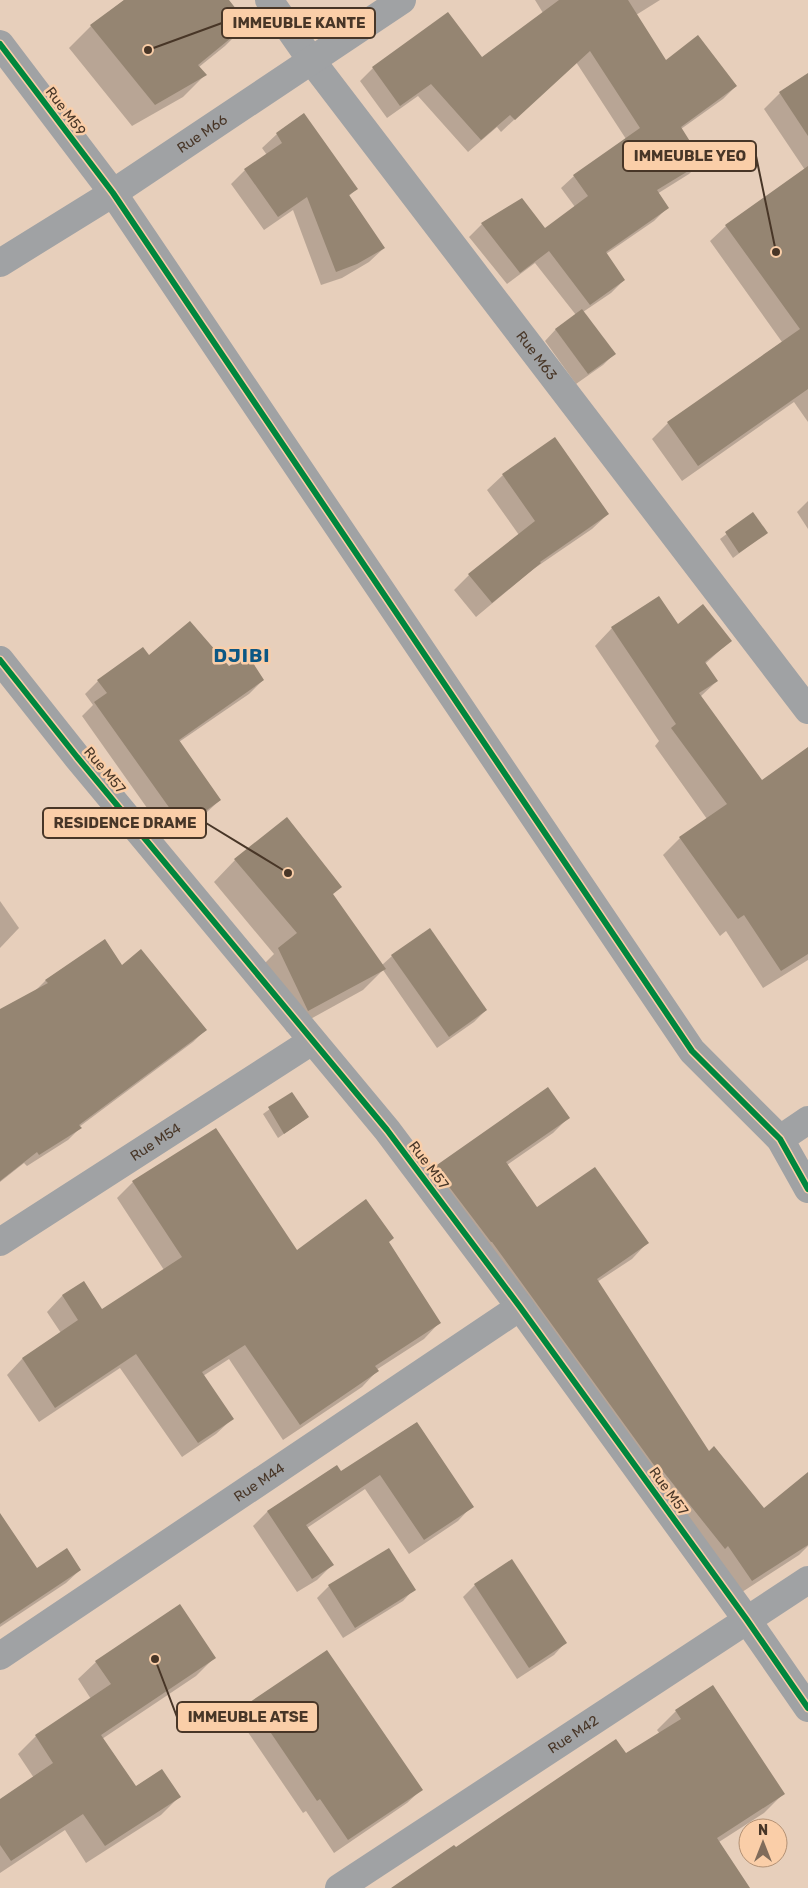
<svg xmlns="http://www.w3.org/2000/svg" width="808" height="1888" viewBox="0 0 808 1888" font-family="Rubik,sans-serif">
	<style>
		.shadow { fill: #0003 }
		.building { fill: #958572 }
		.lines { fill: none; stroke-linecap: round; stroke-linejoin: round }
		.minor { stroke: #a0a2a4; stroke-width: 28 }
		.cycleway-casing { stroke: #facea8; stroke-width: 9 }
		.cycleway { stroke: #00873e; stroke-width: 6 }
		.labels { text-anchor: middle; stroke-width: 5; stroke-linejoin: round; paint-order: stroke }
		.street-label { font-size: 14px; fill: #483627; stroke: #facea8 }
		.district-label { font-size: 19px; font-weight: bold; letter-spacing: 1px; fill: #0c5784; stroke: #facea8 }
		.leader { fill: none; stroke: #483627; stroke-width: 2 }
		.callout-dot { fill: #483627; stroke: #facea8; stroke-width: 2 }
		.callout { fill: #facea8; stroke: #483627; stroke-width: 2 }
		.callout-label { font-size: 15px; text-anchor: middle; font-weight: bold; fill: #483627 }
	</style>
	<rect width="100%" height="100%" fill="#e7cfbb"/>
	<g class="shadow">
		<polygon points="124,0 228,0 247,24 225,46 199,67 205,75 183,97 132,126 69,48 91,26"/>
		<polygon points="535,0 660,0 636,15 665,62 736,86 723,99 681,129 702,161 689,174 657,194 667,208 654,221 606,254 624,280 611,293 583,312 614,354 603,365 576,384 545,341 556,329 576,315 535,263 507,284 469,237 482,224 522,199 545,230 575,207 561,188 574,176 626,139 576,62 501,132 497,127 468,152 418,96 387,118 360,81 373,68 440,20 482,59 543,13"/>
		<polygon points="808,74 808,422 794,402 682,481 652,439 668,423 782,342 710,241 726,226 805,170 764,109 780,93"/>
		<polygon points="304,115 356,189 349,196 384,248 369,262 342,278 321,285 293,210 264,230 231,184 245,170 267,155 262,148 277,134"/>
		<polygon points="503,475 608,514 592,529 532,570 476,617 454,590 469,575 519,535 487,490"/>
		<polygon points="808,501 808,529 797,512"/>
		<polygon points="753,514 766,533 733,558 720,539"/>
		<polygon points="678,625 730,641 705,664 717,681 700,697 761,781 808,755 808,960 763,988 726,931 720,936 663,855 680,838 707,819 655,746 659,741 595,646 612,628"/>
		<polygon points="229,668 263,680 249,694 179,742 220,800 206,813 169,839 82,716 93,705 85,694 98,681"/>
		<polygon points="287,819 332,895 382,965 392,956 486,1010 474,1022 437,1048 383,970 363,990 287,1032 257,971 274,954 214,882 235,860"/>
		<polygon points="0,901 19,928 0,948"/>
		<polygon points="122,966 205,1030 193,1042 79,1127 80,1128 68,1140 27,1166 24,1163 0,1182 0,1011 34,992 46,980"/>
		<polygon points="292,1093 308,1117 278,1138 263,1114"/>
		<polygon points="568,1118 553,1133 507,1165 537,1209 647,1243 632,1259 597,1282 708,1452 764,1510 808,1530 808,1546 799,1555 736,1596 420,1183 435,1168"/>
		<polygon points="133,1182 296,1252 388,1243 439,1323 424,1339 376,1370 377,1371 362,1387 283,1440 229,1359 203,1376 232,1419 216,1434 182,1457 120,1368 39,1422 7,1375 22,1359 61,1333 47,1312 62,1296 83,1283 101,1311 164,1270 117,1198"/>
		<polygon points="416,1423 472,1506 458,1521 409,1554 365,1489 307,1528 332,1565 317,1580 297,1592 253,1526 267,1512 336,1466 341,1473"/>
		<polygon points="0,1516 37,1569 80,1570 66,1583 0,1627"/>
		<polygon points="511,1561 565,1643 554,1655 517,1679 463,1597 475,1585"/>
		<polygon points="329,1586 414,1589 403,1601 343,1638 317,1598"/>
		<polygon points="214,1658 196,1676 102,1739 135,1788 179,1797 161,1815 86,1863 65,1830 0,1873 0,1800 34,1778 18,1754 36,1736 91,1699 78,1679 96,1662"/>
		<polygon points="251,1703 421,1790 407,1803 334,1853 306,1811 303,1813 237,1716"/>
		<polygon points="676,1711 783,1794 764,1813 719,1842 748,1888 393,1888 455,1849 625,1755 660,1734 657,1730"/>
	</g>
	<g class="building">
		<polygon points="124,0 229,0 248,24 198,65 207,75 155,105 90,25"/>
		<polygon points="559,0 628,0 666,60 698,35 737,86 681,127 703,162 657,190 669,208 606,252 625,280 590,305 549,251 520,273 481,223 522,198 545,228 588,196 573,175 640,128 590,51 515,120 510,115 481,140 431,84 400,106 372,67 448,12 482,57"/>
		<polygon points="808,73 808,136 779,92"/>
		<polygon points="304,113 358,189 349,195 385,248 357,264 336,272 307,197 278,217 244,169 282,143 276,133"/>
		<polygon points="808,166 808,389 698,466 667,422 800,329 725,225"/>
		<polygon points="582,309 616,354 588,374 555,329"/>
		<polygon points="555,437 609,514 540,562 541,563 492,603 468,574 535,521 502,474"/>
		<polygon points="753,512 768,533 739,553 725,532"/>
		<polygon points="659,596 678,624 703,604 732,641 705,662 718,681 699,693 762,780 808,747 808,954 781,971 744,915 738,919 679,837 727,804 671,728 676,724 611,627"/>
		<polygon points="190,621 229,666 248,655 264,680 179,740 221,800 183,827 94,702 107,693 97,680 143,647 149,655"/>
		<polygon points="287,817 342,887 333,894 386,969 308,1011 278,948 297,933 234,859"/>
		<polygon points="430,928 487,1010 449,1037 391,955"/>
		<polygon points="105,939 122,965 141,949 207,1030 79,1125 82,1128 39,1155 37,1152 0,1181 0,1009 48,983 45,980"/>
		<polygon points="548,1087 570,1118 506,1162 537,1207 595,1167 649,1243 597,1279 709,1451 714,1446 764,1508 808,1472 808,1545 752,1581 728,1546 725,1549 662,1470 659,1472 492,1242 491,1242 434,1167"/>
		<polygon points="292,1092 309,1117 284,1134 268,1107"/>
		<polygon points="216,1128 297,1250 366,1199 394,1238 389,1242 441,1323 375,1366 379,1371 300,1425 245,1345 202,1372 234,1419 198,1443 136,1354 55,1408 22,1358 78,1320 62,1295 84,1281 102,1309 182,1257 132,1181"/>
		<polygon points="417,1422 474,1507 424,1540 380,1475 306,1525 334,1565 312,1579 267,1511 337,1465 341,1471"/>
		<polygon points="0,1513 37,1568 67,1548 81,1570 0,1624"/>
		<polygon points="389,1548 416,1590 355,1628 328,1585"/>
		<polygon points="512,1559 567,1643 529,1668 474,1584"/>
		<polygon points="180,1604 216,1658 101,1735 136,1786 162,1769 181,1797 105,1846 83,1814 11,1861 0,1845 0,1799 53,1763 35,1735 111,1684 95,1661"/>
		<polygon points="327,1650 423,1790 348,1840 320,1799 317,1801 250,1702"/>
		<polygon points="713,1685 785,1794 717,1838 750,1888 391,1888 454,1845 456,1847 616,1739 626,1753 681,1719 675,1710"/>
	</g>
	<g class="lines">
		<g class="minor">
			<path id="s1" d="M269 0 311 60 808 710"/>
			<polyline points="0,44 113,193 692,1051 780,1139 808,1189"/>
			<path id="s2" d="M0 263 113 193 402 0"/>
			<polyline points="0,660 77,757 387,1130 520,1307 747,1620 808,1708"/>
			<polyline points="780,1139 808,1120"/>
			<path id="s3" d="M0 1242 312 1041"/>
			<path id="s4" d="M0 1656 520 1307"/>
			<path id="s5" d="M339 1888 808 1580"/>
		</g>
		<defs>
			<g id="cycleway">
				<polyline points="0,44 113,193 692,1051 780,1139 808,1189"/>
				<polyline points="0,660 77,757 387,1130 520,1307 747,1620 808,1708"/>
			</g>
		</defs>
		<use href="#cycleway" class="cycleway-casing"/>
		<use href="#cycleway" class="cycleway"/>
	</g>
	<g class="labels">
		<g class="street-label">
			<text transform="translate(66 111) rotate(53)" y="5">Rue M59</text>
			<text dy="5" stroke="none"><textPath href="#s2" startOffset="240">Rue M66</textPath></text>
			<text dy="5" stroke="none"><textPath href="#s1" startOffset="445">Rue M63</textPath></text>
			<text transform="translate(105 770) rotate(50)" y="5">Rue M57</text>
			<text dy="5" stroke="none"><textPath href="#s3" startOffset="185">Rue M54</textPath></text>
			<text transform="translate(429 1165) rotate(53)" y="5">Rue M57</text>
			<text dy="5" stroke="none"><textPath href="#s4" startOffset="312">Rue M44</textPath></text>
			<text transform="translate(669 1491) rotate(54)" y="5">Rue M57</text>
			<text dy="5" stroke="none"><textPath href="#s5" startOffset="280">Rue M42</textPath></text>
		</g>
		<g class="district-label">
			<text x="242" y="662">DJIBI</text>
		</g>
	</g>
	<path class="leader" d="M148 50L222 23M776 252L756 156M288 873L206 823M155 1659L177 1717"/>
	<g class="callout-dot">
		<circle cx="148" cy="50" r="5"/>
		<circle cx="776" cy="252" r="5"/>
		<circle cx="288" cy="873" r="5"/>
		<circle cx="155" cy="1659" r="5"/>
	</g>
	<g class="callout">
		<rect x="222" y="8" width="153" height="30" rx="5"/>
		<rect x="623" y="141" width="133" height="30" rx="5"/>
		<rect x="43" y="808" width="163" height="30" rx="5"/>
		<rect x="177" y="1702" width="141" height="30" rx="5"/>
	</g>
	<g class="callout-label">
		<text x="299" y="28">IMMEUBLE KANTE</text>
		<text x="690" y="161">IMMEUBLE YEO</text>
		<text x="125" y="828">RESIDENCE DRAME</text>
		<text x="248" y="1722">IMMEUBLE ATSE</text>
	</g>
	<g transform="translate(763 1843)"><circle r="24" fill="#facea8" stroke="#b39174"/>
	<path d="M0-4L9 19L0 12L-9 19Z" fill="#806c5b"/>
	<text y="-8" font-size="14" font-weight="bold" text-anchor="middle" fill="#483627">N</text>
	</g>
</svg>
